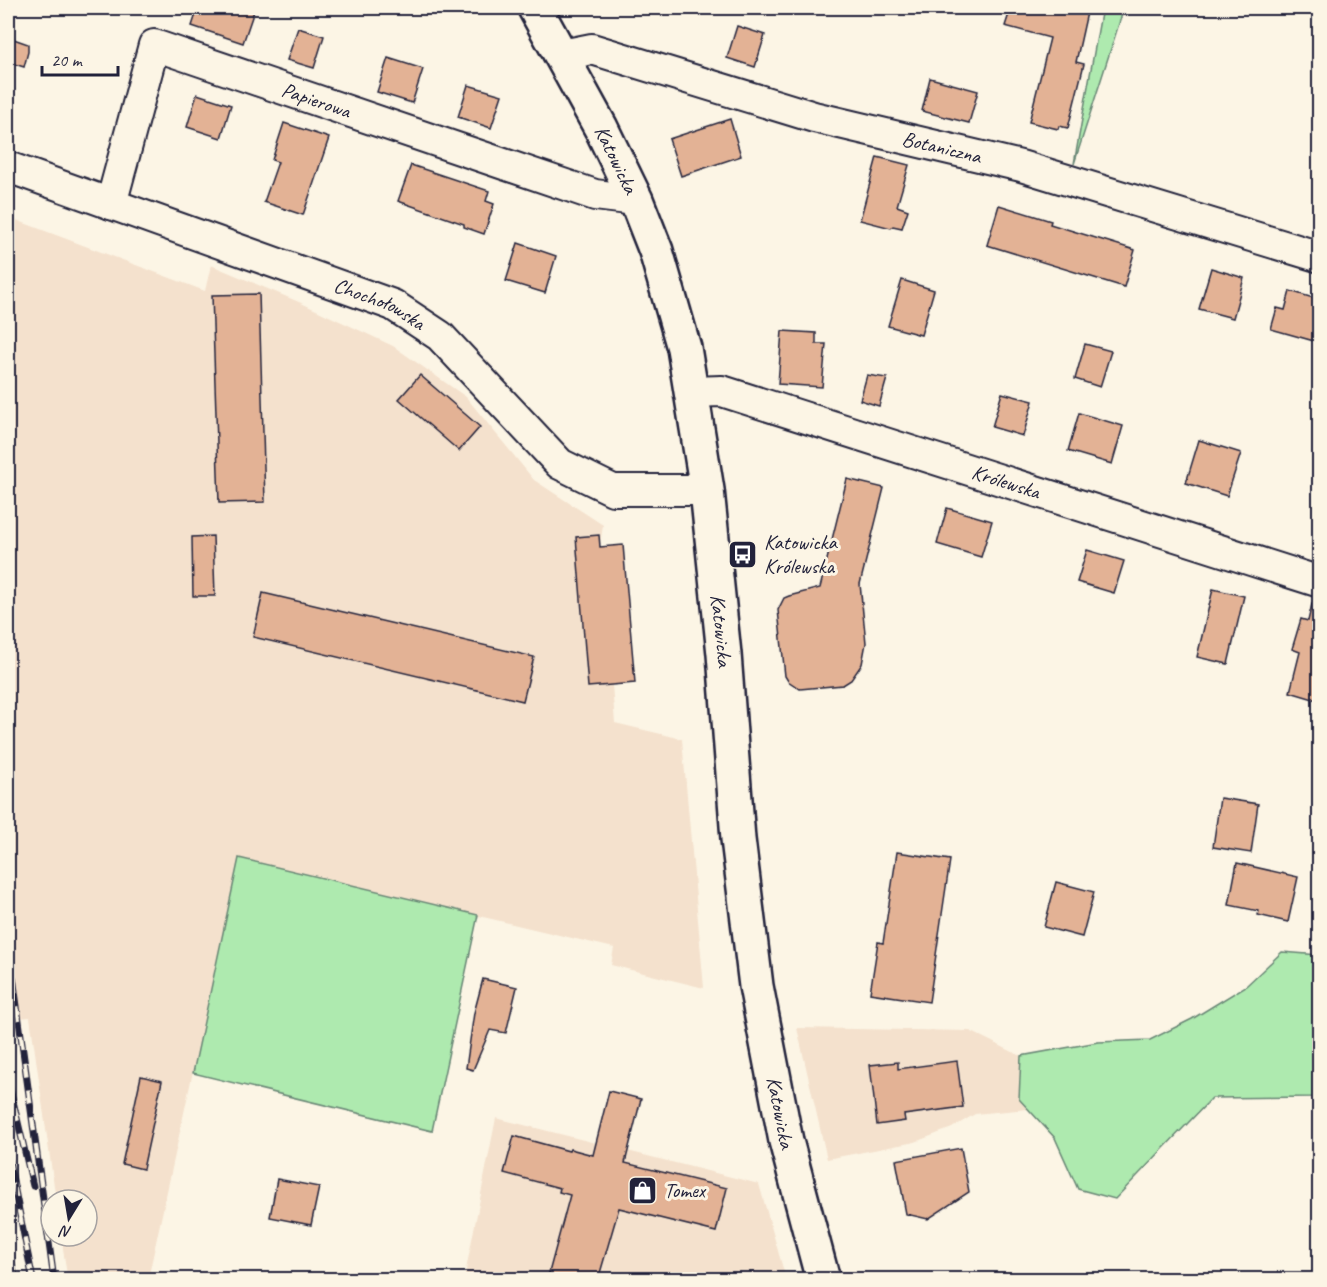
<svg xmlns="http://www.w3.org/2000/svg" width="1327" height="1287" viewBox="0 0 1327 1287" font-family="Caveat,sans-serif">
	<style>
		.built { fill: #f4e1cd }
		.green { fill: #aeeaaf; stroke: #688675; stroke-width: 1.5 }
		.building { fill: #e3b295; stroke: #22223b; stroke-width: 1.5 }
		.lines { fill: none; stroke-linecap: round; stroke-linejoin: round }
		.street-casing { stroke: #22223b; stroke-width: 34 }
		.secondary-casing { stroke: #22223b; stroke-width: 38 }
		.street { stroke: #fcf5e5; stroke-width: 30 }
		.secondary { stroke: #fcf5e5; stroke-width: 33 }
		.rail-casing { stroke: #22223b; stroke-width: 7 }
		.rail { stroke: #fcf5e5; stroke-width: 4.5; stroke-dasharray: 14; stroke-linecap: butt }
		.labels { text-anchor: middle; stroke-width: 6; stroke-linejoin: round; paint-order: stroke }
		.street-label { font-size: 21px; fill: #22223b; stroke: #fcf5e5 }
		.poi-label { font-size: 21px; fill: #22223b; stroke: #fcf5e5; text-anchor: start }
	</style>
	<rect width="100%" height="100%" fill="#fcf5e5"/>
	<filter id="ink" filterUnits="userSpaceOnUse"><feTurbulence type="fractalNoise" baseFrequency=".0167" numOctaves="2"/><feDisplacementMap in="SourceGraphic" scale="12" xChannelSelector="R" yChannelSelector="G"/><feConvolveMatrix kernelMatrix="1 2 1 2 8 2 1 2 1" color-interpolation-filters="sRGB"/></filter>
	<g filter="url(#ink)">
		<g class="built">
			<polygon points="8,217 205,291 211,265 299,302 393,346 466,397 534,480 603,525 600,546 623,545 635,683 612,685 615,723 682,739 704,988 611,965 614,948 239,859 148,1279 74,1279 67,1275 61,1236 87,1236 87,1200 56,1200 30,1017 9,1019 8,1012"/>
			<polygon points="797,1028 970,1031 1021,1056 1019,1099 1028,1109 975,1114 952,1128 915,1142 827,1159"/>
			<polygon points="496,1118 759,1184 786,1279 464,1280"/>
		</g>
		<g class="green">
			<polygon points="1102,8 1124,8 1074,164"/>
			<polygon points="239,858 478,915 432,1131 193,1073"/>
			<polygon points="1282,952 1319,955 1320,1088 1315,1097 1212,1098 1115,1199 1078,1189 1055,1138 1019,1099 1021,1056 1098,1042 1150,1040 1192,1019 1246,986"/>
		</g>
		<g class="building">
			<polygon points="198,8 255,8 243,43 192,26"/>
			<polygon points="1011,8 1088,8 1076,62 1084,64 1068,128 1059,126 1058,129 1029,122 1050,38 1005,26"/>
			<polygon points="737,26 765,35 755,67 727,58"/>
			<polygon points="298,28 324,36 314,68 287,60"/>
			<polygon points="8,37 28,44 28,52 24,67 8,62"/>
			<polygon points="388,58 423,69 412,103 377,92"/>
			<polygon points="930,78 978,91 969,123 922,111"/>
			<polygon points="468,85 502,95 491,128 458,117"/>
			<polygon points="197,94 231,105 221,138 187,127"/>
			<polygon points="730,119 741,156 681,176 669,139"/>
			<polygon points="284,123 329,138 303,215 264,202 278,162 272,160"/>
			<polygon points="877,157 909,165 897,206 908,210 902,228 893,226 891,228 860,220"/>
			<polygon points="411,165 489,191 486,201 494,204 484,234 464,227 464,224 398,201"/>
			<polygon points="999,205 1051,221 1050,224 1135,250 1124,287 987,245"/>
			<polygon points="518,243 556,256 545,293 506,281"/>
			<polygon points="1211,268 1244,278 1233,318 1199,309"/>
			<polygon points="902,280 934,290 921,335 888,326"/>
			<polygon points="1290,291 1320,300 1320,323 1314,341 1271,329 1277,308 1285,310"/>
			<polygon points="259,294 265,502 219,503 212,295"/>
			<polygon points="782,331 816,333 816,344 826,344 822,387 778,384"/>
			<polygon points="1085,344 1111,351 1100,387 1075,379"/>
			<polygon points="420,375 480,427 459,451 399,399"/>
			<polygon points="867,375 887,378 879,406 860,400"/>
			<polygon points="1002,393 1033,401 1023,436 992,427"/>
			<polygon points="1079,413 1123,426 1112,464 1068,451"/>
			<polygon points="1199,440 1241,453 1227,496 1186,483"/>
			<polygon points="847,479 884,488 860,584 866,643 862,664 851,680 843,685 800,689 788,681 785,676 778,610 784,598 789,596 820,588"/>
			<polygon points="947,508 992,521 981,557 937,544"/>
			<polygon points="599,535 600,547 623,545 635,683 588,687 576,537"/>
			<polygon points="213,536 215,596 193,596 192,537"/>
			<polygon points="1087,550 1124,561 1114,593 1077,582"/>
			<polygon points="1213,589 1244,596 1228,664 1197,657"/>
			<polygon points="263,593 534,657 523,701 253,637"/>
			<polygon points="1312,604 1320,605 1320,701 1290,692 1300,652 1292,649 1301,619 1308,621"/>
			<polygon points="1220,798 1258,804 1251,853 1213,847"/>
			<polygon points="897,852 950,860 929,1002 870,993 878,942 883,943"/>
			<polygon points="1237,863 1298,877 1288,922 1258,915 1259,911 1229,905"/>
			<polygon points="1056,882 1094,892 1082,937 1044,927"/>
			<polygon points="483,979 517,987 506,1033 490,1030 473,1070 466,1068 474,1013"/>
			<polygon points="957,1061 963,1107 904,1115 905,1121 877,1125 870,1065 898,1062 898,1069"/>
			<polygon points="141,1076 162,1081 143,1169 122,1164"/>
			<polygon points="609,1091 641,1099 625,1163 727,1188 716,1232 619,1208 598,1280 547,1280 570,1195 559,1192 560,1188 504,1173 514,1136 569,1151 570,1149 593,1155"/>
			<polygon points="961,1148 969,1192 928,1219 906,1214 896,1160"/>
			<polygon points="277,1179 319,1187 311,1225 270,1217"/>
		</g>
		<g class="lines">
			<defs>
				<g id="street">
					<path id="s1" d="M562 55 592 49 814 117 1021 166 1320 257"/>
					<path id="s2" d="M8 167 393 305 440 336 560 464 613 490H707"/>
					<path id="s3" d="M111 204 154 45 595 195 636 200"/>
					<path id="s4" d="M692 392 722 391 1320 582"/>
				</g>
				<g id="secondary">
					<path id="s5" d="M535 8 601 128 636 200 656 251 684 348 707 490 724 654 738 839 756 986 786 1141 823 1280"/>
				</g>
			</defs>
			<use href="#street" class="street-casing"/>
			<use href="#secondary" class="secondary-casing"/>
			<use href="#street" class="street"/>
			<use href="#secondary" class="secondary"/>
			<defs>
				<g id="rail">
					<polyline points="8,951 14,984 54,1280"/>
					<polyline points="8,1080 33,1186"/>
					<polyline points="8,1156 33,1280"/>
					<polyline points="8,1240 15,1280"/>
				</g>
			</defs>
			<use href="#rail" class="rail-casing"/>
			<use href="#rail" class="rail"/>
		</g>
	</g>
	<defs>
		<symbol id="bus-square" viewBox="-11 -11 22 22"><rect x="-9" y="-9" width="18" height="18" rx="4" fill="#22223b" stroke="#fcf5e5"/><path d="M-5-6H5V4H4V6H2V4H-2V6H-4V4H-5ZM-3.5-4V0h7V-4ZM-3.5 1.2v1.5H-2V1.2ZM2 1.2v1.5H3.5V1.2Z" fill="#fff"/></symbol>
		<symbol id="shop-square" viewBox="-11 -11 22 22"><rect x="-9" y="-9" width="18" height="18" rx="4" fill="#22223b" stroke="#fcf5e5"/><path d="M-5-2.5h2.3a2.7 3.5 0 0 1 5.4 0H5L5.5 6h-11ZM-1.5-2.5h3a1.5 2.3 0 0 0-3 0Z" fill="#fff"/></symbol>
	</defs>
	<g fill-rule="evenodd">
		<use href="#bus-square" x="726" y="538" width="33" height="33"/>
		<use href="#shop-square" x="626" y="1174" width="33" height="33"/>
	</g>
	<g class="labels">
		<g class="street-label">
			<text dy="7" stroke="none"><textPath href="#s3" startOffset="336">Papierowa</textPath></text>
			<text dy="7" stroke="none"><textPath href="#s1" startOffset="394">Botaniczna</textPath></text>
			<text dy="7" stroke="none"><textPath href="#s5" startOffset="172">Katowicka</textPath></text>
			<text dy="7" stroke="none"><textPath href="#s2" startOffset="396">Chochołowska</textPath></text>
			<text dy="7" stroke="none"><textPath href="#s4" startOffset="328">Królewska</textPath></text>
			<text dy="7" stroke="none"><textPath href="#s5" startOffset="658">Katowicka</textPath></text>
			<text dy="7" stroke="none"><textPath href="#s5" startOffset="1144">Katowicka</textPath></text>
		</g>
		<g class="poi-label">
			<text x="764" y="549">Katowicka<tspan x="764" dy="24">Królewska</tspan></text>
			<text x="664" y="1197">Tomex</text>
		</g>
	</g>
	<rect width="1327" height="1287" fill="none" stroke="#fcf5e5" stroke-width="30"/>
	<rect x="15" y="15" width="1297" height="1257" fill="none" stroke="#22223b" stroke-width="2" filter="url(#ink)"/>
	<g transform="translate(69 1218) rotate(191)"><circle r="28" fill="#fcf5e5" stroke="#a5a1a1" stroke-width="1.5"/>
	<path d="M0-4.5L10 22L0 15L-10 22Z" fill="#22223b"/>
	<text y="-9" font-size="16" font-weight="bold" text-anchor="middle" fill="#22223b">N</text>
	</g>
	<path d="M42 66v9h76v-9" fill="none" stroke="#22223b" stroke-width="3"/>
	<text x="51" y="66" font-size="18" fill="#22223b" stroke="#fcf5e5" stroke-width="4.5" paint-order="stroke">20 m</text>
</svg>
